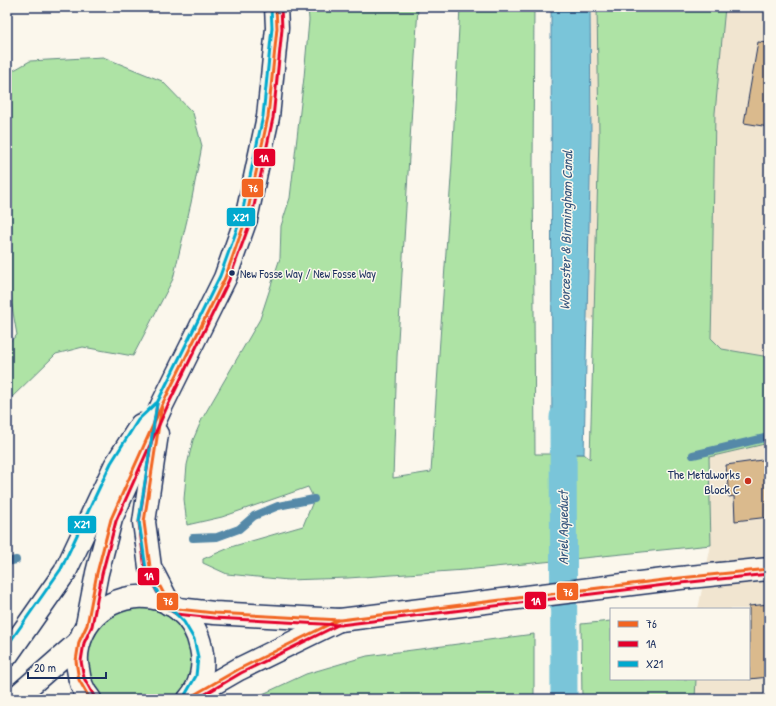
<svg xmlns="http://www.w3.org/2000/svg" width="776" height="706" viewBox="0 0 776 706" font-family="'Patrick Hand',sans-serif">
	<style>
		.built { fill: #f1e5d0 }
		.green { fill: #aee3a5; stroke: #648982 }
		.water { fill: #7ac5d9; stroke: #5489a8 }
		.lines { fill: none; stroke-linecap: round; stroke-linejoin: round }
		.stream { stroke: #5489a8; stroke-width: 8 }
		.canal { stroke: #7ac5d9; stroke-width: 27 }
		.building { fill: #daba8d; stroke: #1b2f5e }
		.tertiary-casing { stroke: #1b2f5e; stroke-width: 25 }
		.trunk-casing { stroke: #1b2f5e; stroke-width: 25 }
		.tertiary { stroke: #fbf7ec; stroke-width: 22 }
		.trunk { stroke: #fbf7ec; stroke-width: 22 }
		.bus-1-casing { stroke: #fbf7ec; stroke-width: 6 }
		.bus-2-casing { stroke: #fbf7ec; stroke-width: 6 }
		.bus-3-casing { stroke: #fbf7ec; stroke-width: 6 }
		.bus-1 { stroke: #f26522; stroke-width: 3 }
		.bus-2 { stroke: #e4002b; stroke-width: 3 }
		.bus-3 { stroke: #00a9ce; stroke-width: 3 }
		.bus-dot { fill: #1b2f5e; stroke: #fbf7ec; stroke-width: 1.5 }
		.poi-dot { fill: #c8321e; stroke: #fbf7ec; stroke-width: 1.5 }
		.labels { text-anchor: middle; stroke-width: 3; stroke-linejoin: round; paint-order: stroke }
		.bus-label { font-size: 12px; fill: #1b2f5e; stroke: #fbf7ec; text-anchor: start }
		.poi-label { font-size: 13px; fill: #1b2f5e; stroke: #fbf7ec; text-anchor: end }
		.water-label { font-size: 14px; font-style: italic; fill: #33547d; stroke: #fbf7ec }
		.line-badge { stroke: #fbf7ec; stroke-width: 1.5 }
		.badge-label { font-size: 11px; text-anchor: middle; font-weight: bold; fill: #fff }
	</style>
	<rect width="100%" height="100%" fill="#fbf7ec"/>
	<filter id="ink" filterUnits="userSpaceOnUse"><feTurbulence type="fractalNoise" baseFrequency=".025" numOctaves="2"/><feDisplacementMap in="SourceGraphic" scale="8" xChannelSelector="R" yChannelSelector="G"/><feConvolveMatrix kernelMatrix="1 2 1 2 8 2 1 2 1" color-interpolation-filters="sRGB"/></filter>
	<g filter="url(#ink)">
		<g class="built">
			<polygon points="590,7 769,7 769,379 713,364 587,318 591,135"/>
			<polygon points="769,443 769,699 695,699 696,679 749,679 749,609 698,609 711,545 709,457"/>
		</g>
		<g class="green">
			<polygon points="308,7 418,7 397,357 393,478 431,472 452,163 460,7 534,7 533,166 535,454 584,454 590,459 599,135 597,7 725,7 715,113 712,297 711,338 722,349 769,357 769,443 709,457 711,545 465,570 348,578 288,580 227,574 203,563 203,559 234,546 303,526 314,499 308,487 222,517 187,525 184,499 187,465 193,440 202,419 260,319 280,258 281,226 290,198 304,77 309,20"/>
			<polygon points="103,57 162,81 193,113 202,146 191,203 173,279 133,356 83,347 56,354 7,402 7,344 17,335 7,278 7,74 30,61"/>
			<path d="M137 607C143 608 149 608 155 610 187 618 204 663 183 690 181 693 177 696 175 699H105C83 681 81 642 103 623 114 613 123 611 137 607Z"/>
			<polygon points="611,621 611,679 696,679 695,699 582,699 581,624"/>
			<polygon points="534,634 534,699 252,699 306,674 367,656"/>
		</g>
		<polygon class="water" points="551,7 590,7 591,135 584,454 552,453"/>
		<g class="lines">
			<g class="stream">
				<polyline points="693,455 769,437"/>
				<polyline points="193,538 217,537 239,529 254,516 278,506 314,499"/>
				<polyline points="7,562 16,560"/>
			</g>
			<polyline class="canal" points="563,417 564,699"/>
		</g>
		<g class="building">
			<polygon points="758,42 769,43 769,127 744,123"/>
			<polygon points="769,459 769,517 735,521 734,496 729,497 726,465"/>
			<polygon points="769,604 769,677 749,679 749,606"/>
		</g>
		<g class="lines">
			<defs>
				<g id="tertiary">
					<polyline points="157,434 144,522 150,567 169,604"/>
					<polyline points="87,625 97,573 111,519 162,405 225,278 246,219 268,117 277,28 276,7"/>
					<polyline points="7,655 65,572 115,466 141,425"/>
				</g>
				<g id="trunk">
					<polyline points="178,609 214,613 340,620 680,578 769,569"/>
					<polyline points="192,696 239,669 339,620"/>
					<polyline points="14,699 79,642"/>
					<path d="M90 699C83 691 79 679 78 669 75 656 78 644 83 633 99 598 147 585 178 609 191 619 198 633 201 648 205 665 201 686 189 699"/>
				</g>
			</defs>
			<use href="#tertiary" class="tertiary-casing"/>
			<use href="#trunk" class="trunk-casing"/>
			<use href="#tertiary" class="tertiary"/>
			<use href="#trunk" class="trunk"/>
			<defs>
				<g id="bus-1">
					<polyline points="162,405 144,522 150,567 169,604 178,609 214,613 340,620 680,578 769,569"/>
					<polyline points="90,699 79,680 76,661 79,642 87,625 97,573 111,519 162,405 225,278 246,219 268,117 277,28 276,7"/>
					<polyline points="189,699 192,696 239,669 338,620"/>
				</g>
				<g id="bus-2">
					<polyline points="157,404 139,523 145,569 165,607 176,614 214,618 340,625 681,583 769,574"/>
					<polyline points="94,696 84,678 81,661 84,643 92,626 102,574 116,521 167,407 229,280 251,220 273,118 282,29 281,7"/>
					<polyline points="197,699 241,673 340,624"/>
				</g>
				<g id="bus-3">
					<polyline points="7,646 61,569 111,463 138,420 156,403"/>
					<polyline points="185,695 196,676 198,657 194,639 184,622 175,613 165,607 146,569 139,521 157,403 220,276 241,218 263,116 272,28 271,7"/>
				</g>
			</defs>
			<use href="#bus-1" class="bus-1-casing"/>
			<use href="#bus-2" class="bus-2-casing"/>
			<use href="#bus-3" class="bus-3-casing"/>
			<use href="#bus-1" class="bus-1"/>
			<use href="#bus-2" class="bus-2"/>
			<use href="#bus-3" class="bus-3"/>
		</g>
	</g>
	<circle class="bus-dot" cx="232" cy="273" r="3.5"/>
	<circle class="poi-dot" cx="748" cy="481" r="4"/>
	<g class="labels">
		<g class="bus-label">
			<text x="240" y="278">New Fosse Way / New Fosse Way</text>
		</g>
		<g class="poi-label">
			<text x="740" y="479">The Metalworks<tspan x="740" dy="15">Block C</tspan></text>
		</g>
		<g class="water-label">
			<text transform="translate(566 230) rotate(-89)" y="5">Worcester &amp; Birmingham Canal</text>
			<text transform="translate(563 528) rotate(-90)" y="5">Ariel Aqueduct</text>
		</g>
	</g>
	<g class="line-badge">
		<rect x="253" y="148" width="23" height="19" rx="4" fill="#e4002b"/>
		<rect x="241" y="178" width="23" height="20" rx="4" fill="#f26522"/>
		<rect x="226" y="207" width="30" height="20" rx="4" fill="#00a9ce"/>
		<rect x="67" y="515" width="30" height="19" rx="4" fill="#00a9ce"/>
		<rect x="137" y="567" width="23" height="19" rx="4" fill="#e4002b"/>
		<rect x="556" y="582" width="23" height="19" rx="4" fill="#f26522"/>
		<rect x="524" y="591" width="23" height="19" rx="4" fill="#e4002b"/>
		<rect x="156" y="592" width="23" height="19" rx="4" fill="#f26522"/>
	</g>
	<g class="badge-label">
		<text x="264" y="162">1A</text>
		<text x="253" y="192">76</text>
		<text x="241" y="221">X21</text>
		<text x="82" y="528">X21</text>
		<text x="149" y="580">1A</text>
		<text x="568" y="596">76</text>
		<text x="536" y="605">1A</text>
		<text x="168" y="605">76</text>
	</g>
	<rect width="776" height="706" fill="none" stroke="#fbf7ec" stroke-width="24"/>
	<rect x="12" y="12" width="752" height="682" fill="none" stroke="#1b2f5e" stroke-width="1.5" filter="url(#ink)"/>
	<rect x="610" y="608" width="140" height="72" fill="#fbf7ec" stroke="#a1a7b3"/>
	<rect x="618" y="621" width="20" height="6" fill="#f26522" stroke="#a1a7b3"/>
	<text x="646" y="628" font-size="12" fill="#1b2f5e">76</text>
	<rect x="618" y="641" width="20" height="6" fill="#e4002b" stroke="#a1a7b3"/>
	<text x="646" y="648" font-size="12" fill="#1b2f5e">1A</text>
	<rect x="618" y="661" width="20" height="6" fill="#00a9ce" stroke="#a1a7b3"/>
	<text x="646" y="668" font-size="12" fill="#1b2f5e">X21</text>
	<path d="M28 672v6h78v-6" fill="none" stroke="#1b2f5e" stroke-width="2"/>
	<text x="34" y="672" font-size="12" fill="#1b2f5e" stroke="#fbf7ec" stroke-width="3" paint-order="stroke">20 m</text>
</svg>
